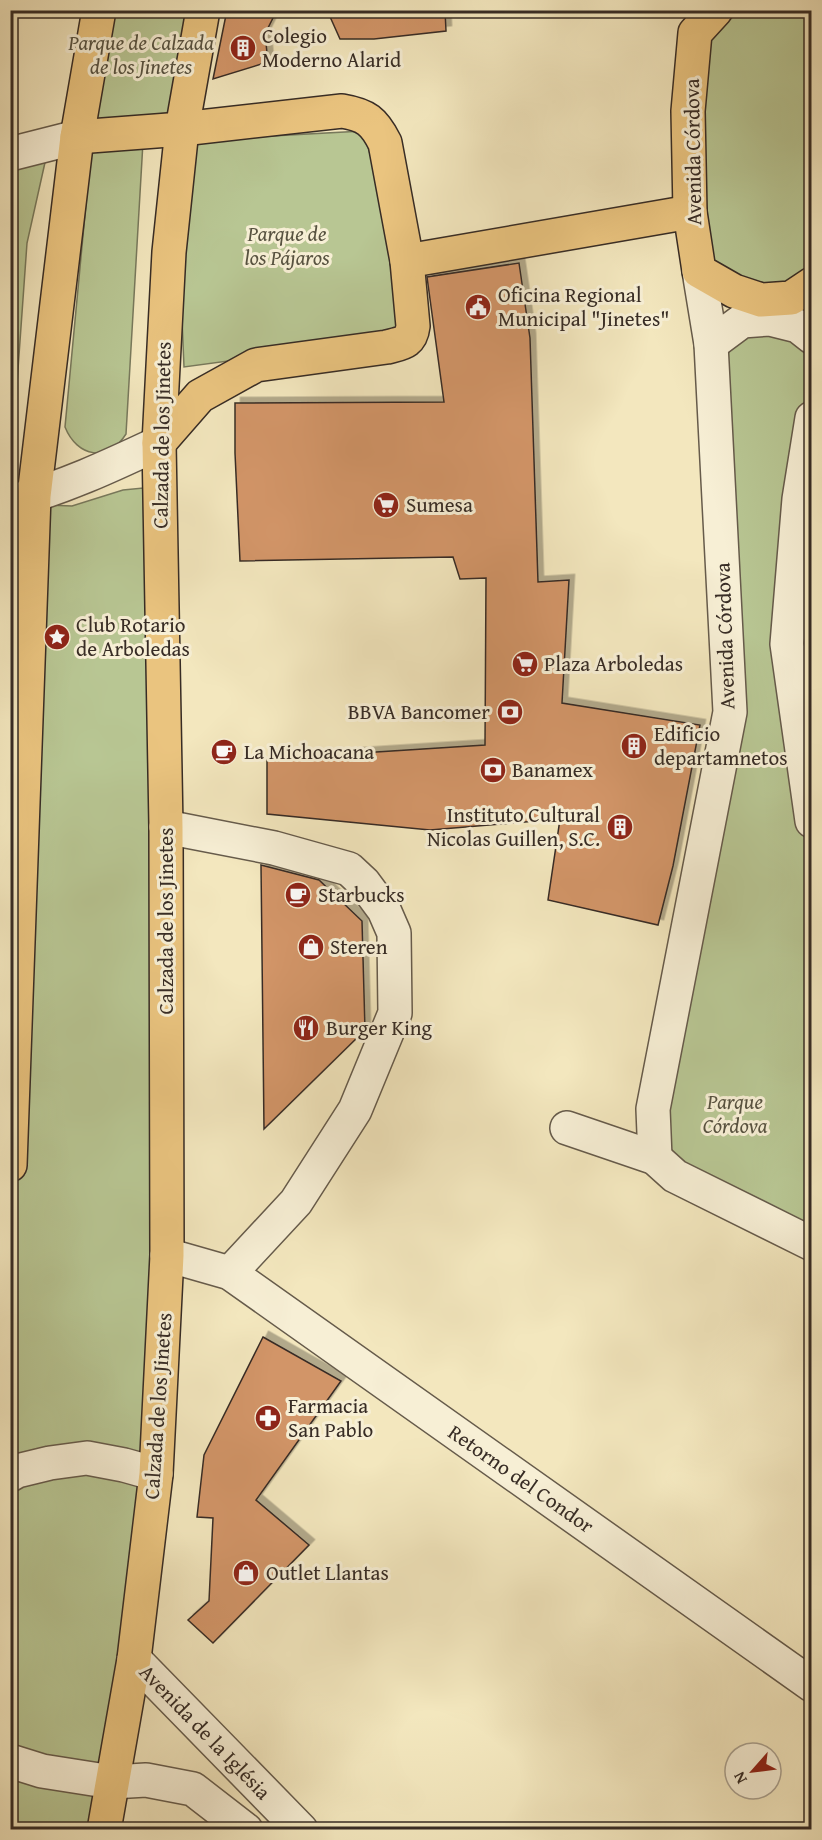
<svg xmlns="http://www.w3.org/2000/svg" width="822" height="1840" viewBox="0 0 822 1840" font-family="'Gentium Book Plus',serif">
	<style>
		.green { fill: #b8c693; stroke: #78795c; stroke-width: 1.5 }
		.building { fill: #d29567; stroke: #372c25; stroke-width: 1.5; filter: url(#shadow) }
		.lines { fill: none; stroke-linecap: round; stroke-linejoin: round }
		.minor-casing { stroke: #665b4b; stroke-width: 36 }
		.major-casing { stroke: #372c25; stroke-width: 36 }
		.minor { stroke: #f7efd5; stroke-width: 33 }
		.major { stroke: #eac47f; stroke-width: 33 }
		.labels { text-anchor: middle; stroke-width: 6; stroke-linejoin: round; paint-order: stroke }
		.poi-label { font-size: 21px; fill: #372c25; stroke: #f7efd5; text-anchor: start }
		.park-label { font-size: 21px; font-style: italic; fill: #575240; stroke: #f7efd5 }
		.street-label { font-size: 21px; fill: #372c25; stroke: #f7efd5 }
	</style>
	<defs>
		<filter id="shadow"><feDropShadow dx="5.5" dy="-5.5" stdDeviation="0" flood-color="#0004"/></filter>
	</defs>
	<rect width="100%" height="100%" fill="#f3e7be"/>
	<filter id="stains"><feTurbulence type="fractalNoise" baseFrequency=".00333" numOctaves="4"/><feColorMatrix values="0 0 0 0 .2 0 0 0 0 .09 0 0 0 0 .02 0 0 0 .5 -.17"/></filter>
	<radialGradient id="worn" r=".72"><stop offset=".6" stop-color="#630" stop-opacity="0"/><stop offset="1" stop-color="#630" stop-opacity=".3"/></radialGradient>
	<g class="green">
		<polygon points="103,11 194,11 176,112 87,122"/>
		<polygon points="744,11 811,11 811,262 808,270 786,285 760,291 703,266 703,34"/>
		<polygon points="363,131 403,262 405,337 184,367 179,247 196,140"/>
		<path d="M92 140 143 142 126 434C108 463 77 457 65 427Z"/>
		<polygon points="46,158 27,243 11,467 11,164"/>
		<polygon points="743,325 812,342 811,392 795,498 783,644 812,846 811,1238 676,1171 656,1108 731,712 715,346"/>
		<polygon points="143,488 161,1256 104,1829 11,1830 11,1398 20,1017 47,505 72,506 123,490"/>
	</g>
	<g class="building">
		<polygon points="227,10 277,10 265,34 268,62 213,79"/>
		<polygon points="327,10 445,10 446,31 374,39 340,39"/>
		<polygon points="519,263 530,338 538,582 569,580 562,703 700,725 673,866 658,925 548,900 560,819 430,830 267,814 267,759 485,745 486,578 460,579 453,557 240,561 235,453 235,403 444,402 427,277"/>
		<polygon points="261,865 319,880 362,921 365,1030 264,1129"/>
		<polygon points="263,1337 341,1381 256,1500 309,1545 213,1643 188,1620 209,1601 213,1518 197,1517 204,1455"/>
	</g>
	<g class="lines">
		<defs>
			<g id="minor">
				<polyline points="10,154 77,137"/>
				<polyline points="711,344 742,321 770,319 798,326 812,337"/>
				<polyline points="812,418 799,499 787,644 812,821"/>
				<path d="M10 502C63 488 110 466 159 443"/>
				<polyline points="166,827 274,848 349,869 364,883 384,910 394,933 395,1013 355,1110 296,1202 230,1273"/>
				<polyline points="567,1128 655,1158 675,1176 812,1244"/>
				<polyline points="655,1158 653,1109 730,712 711,344 699,271"/>
				<polyline points="167,1255 230,1273 812,1685"/>
				<polyline points="10,1475 17,1471 50,1463 87,1458 124,1465 156,1474"/>
				<polyline points="134,1659 301,1830"/>
				<polyline points="10,1761 42,1771 112,1782 146,1780 193,1789 246,1830"/>
			</g>
			<g id="major">
				<polyline points="716,10 695,33 688,111 690,212 699,271 734,291 761,300 791,298 812,284"/>
				<path d="M77 137 182 129 342 111C366 115 374 121 385 143L407 261 413 326C411 343 402 343 387 347L256 365 200 396 159 443"/>
				<polyline points="407,261 690,212"/>
				<polyline points="10,1165 34,496 77,137 99,10"/>
				<polyline points="104,1830 134,1659 156,1474 167,1255 166,827 159,443 169,252 182,129 203,10"/>
			</g>
		</defs>
		<use href="#minor" class="minor-casing"/>
		<use href="#major" class="major-casing"/>
		<use href="#minor" class="minor"/>
		<use href="#major" class="major"/>
	</g>
	<defs>
		<symbol id="building-disc" viewBox="-11 -11 22 22"><circle r="9.5" fill="#8f2418" stroke="#f7efd5"/><path d="M-4-6H4V6H1V3H-1V6H-4ZM-2.5-4.3h1.7v1.8h-1.7ZM.8-4.3h1.7v1.8H.8ZM-2.5-1h1.7V.8h-1.7ZM.8-1h1.7V.8H.8Z" fill="#fff"/></symbol>
		<symbol id="civic-disc" viewBox="-11 -11 22 22"><circle r="9.5" fill="#8f2418" stroke="#f7efd5"/><path d="M-.6-6.5H3V-4.5H.6V-3L4-1V1h2V6H-6V1h2V-1L-.6-3ZM-1.2 2.5V6h2.4V2.5Z" fill="#fff"/></symbol>
		<symbol id="supermarket-disc" viewBox="-11 -11 22 22"><circle r="9.5" fill="#8f2418" stroke="#f7efd5"/><path d="M-6-5.5h2.5l.6 2H6L4.5 2H-2.5L-4.4-4H-6ZM-1.5 3.2a1.3 1.3 0 1 0 .1 0ZM3 3.2a1.3 1.3 0 1 0 .1 0Z" fill="#fff"/></symbol>
		<symbol id="sight-disc" viewBox="-11 -11 22 22"><circle r="9.5" fill="#8f2418" stroke="#f7efd5"/><path d="M0-6L1.8-2.2L6-1.7L2.9 1.2L3.7 5.4L0 3.3L-3.7 5.4L-2.9 1.2L-6-1.7L-1.8-2.2Z" fill="#fff"/></symbol>
		<symbol id="bank-disc" viewBox="-11 -11 22 22"><circle r="9.5" fill="#8f2418" stroke="#f7efd5"/><path d="M-6-4H6V4H-6ZM0-2.3a2.3 2.3 0 1 0 0 4.6a2.3 2.3 0 1 0 0-4.6Z" fill="#fff"/></symbol>
		<symbol id="cafe-disc" viewBox="-11 -11 22 22"><circle r="9.5" fill="#8f2418" stroke="#f7efd5"/><path d="M-5.5-4.5H6V0H3Q3 3.5 0 3.5H-2.5Q-5.5 3.5-5.5 0ZM3-3.2v2h1.7v-2ZM-6 4.5H4V6H-6Z" fill="#fff"/></symbol>
		<symbol id="shop-disc" viewBox="-11 -11 22 22"><circle r="9.5" fill="#8f2418" stroke="#f7efd5"/><path d="M-5-2.5h2.3a2.7 3.5 0 0 1 5.4 0H5L5.5 6h-11ZM-1.5-2.5h3a1.5 2.3 0 0 0-3 0Z" fill="#fff"/></symbol>
		<symbol id="restaurant-disc" viewBox="-11 -11 22 22"><circle r="9.5" fill="#8f2418" stroke="#f7efd5"/><path d="M-5-6h1v4h1v-4h1v4h1v-4h1v5L-1.5 .5V6h-2V.5L-5-1ZM5-6V6H3V1.5H1.5Q1.5-4 5-6Z" fill="#fff"/></symbol>
		<symbol id="pharmacy-disc" viewBox="-11 -11 22 22"><circle r="9.5" fill="#8f2418" stroke="#f7efd5"/><path d="M-2-6h4v4h4v4h-4v4h-4v-4h-4v-4h4Z" fill="#fff"/></symbol>
	</defs>
	<g fill-rule="evenodd">
		<use href="#building-disc" x="228" y="33" width="30" height="30"/>
		<use href="#civic-disc" x="463" y="292" width="30" height="30"/>
		<use href="#supermarket-disc" x="371" y="490" width="30" height="30"/>
		<use href="#sight-disc" x="42" y="622" width="30" height="30"/>
		<use href="#supermarket-disc" x="510" y="649" width="30" height="30"/>
		<use href="#bank-disc" x="495" y="697" width="30" height="30"/>
		<use href="#building-disc" x="619" y="731" width="30" height="30"/>
		<use href="#cafe-disc" x="209" y="737" width="30" height="30"/>
		<use href="#bank-disc" x="478" y="755" width="30" height="30"/>
		<use href="#building-disc" x="605" y="812" width="30" height="30"/>
		<use href="#cafe-disc" x="283" y="880" width="30" height="30"/>
		<use href="#shop-disc" x="296" y="932" width="30" height="30"/>
		<use href="#restaurant-disc" x="291" y="1013" width="30" height="30"/>
		<use href="#pharmacy-disc" x="253" y="1403" width="30" height="30"/>
		<use href="#shop-disc" x="231" y="1558" width="30" height="30"/>
	</g>
	<g class="labels">
		<g class="poi-label">
			<text x="262" y="43">Colegio<tspan x="262" dy="24">Moderno Alarid</tspan></text>
			<text x="498" y="302">Oficina Regional<tspan x="498" dy="24">Municipal "Jinetes"</tspan></text>
			<text x="406" y="512">Sumesa</text>
			<text x="76" y="632">Club Rotario<tspan x="76" dy="24">de Arboledas</tspan></text>
			<text x="544" y="671">Plaza Arboledas</text>
			<text x="490" y="719" text-anchor="end">BBVA Bancomer</text>
			<text x="654" y="741">Edificio<tspan x="654" dy="24">departamnetos</tspan></text>
			<text x="244" y="759">La Michoacana</text>
			<text x="512" y="777">Banamex</text>
			<text x="600" y="822" text-anchor="end">Instituto Cultural<tspan x="600" dy="24">Nicolas Guillen, S.C.</tspan></text>
			<text x="318" y="902">Starbucks</text>
			<text x="330" y="954">Steren</text>
			<text x="326" y="1035">Burger King</text>
			<text x="288" y="1413">Farmacia<tspan x="288" dy="24">San Pablo</tspan></text>
			<text x="266" y="1580">Outlet Llantas</text>
		</g>
		<g class="park-label">
			<text x="141" y="50">Parque de Calzada<tspan x="141" dy="24">de los Jinetes</tspan></text>
			<text x="287" y="241">Parque de<tspan x="287" dy="24">los Pájaros</tspan></text>
			<text x="735" y="1109">Parque<tspan x="735" dy="24">Córdova</tspan></text>
		</g>
		<g class="street-label">
			<text transform="translate(693 152) rotate(-91)" y="7">Avenida Córdova</text>
			<text transform="translate(162 435) rotate(-89)" y="7">Calzada de los Jinetes</text>
			<text transform="translate(725 636) rotate(-92)" y="7">Avenida Córdova</text>
			<text transform="translate(166 921) rotate(-90)" y="7">Calzada de los Jinetes</text>
			<text transform="translate(158 1406) rotate(-86)" y="7">Calzada de los Jinetes</text>
			<text transform="translate(521 1479) rotate(35)" y="7">Retorno del Condor</text>
			<text transform="translate(205 1732) rotate(46)" y="7">Avenida de la Iglésia</text>
		</g>
	</g>
	<rect width="822" height="1840" fill="none" stroke="#f3e7be" stroke-width="36"/>
	<rect x="12" y="12" width="798" height="1816" fill="none" stroke="#372c25" stroke-width="3"/>
	<rect x="18" y="18" width="786" height="1804" fill="none" stroke="#372c25" stroke-width="1.5"/>
	<g transform="translate(753 1771) rotate(242)"><circle r="28" fill="#f7efd5" stroke="#aaa18f" stroke-width="1.5"/>
	<path d="M0-4.5L10 22L0 15L-10 22Z" fill="#8f2418"/>
	<text y="-9" font-size="16" font-weight="bold" text-anchor="middle" fill="#372c25">N</text>
	</g>
	<rect width="100%" height="100%" filter="url(#stains)"/>
	<rect width="100%" height="100%" fill="url(#worn)"/>
</svg>
